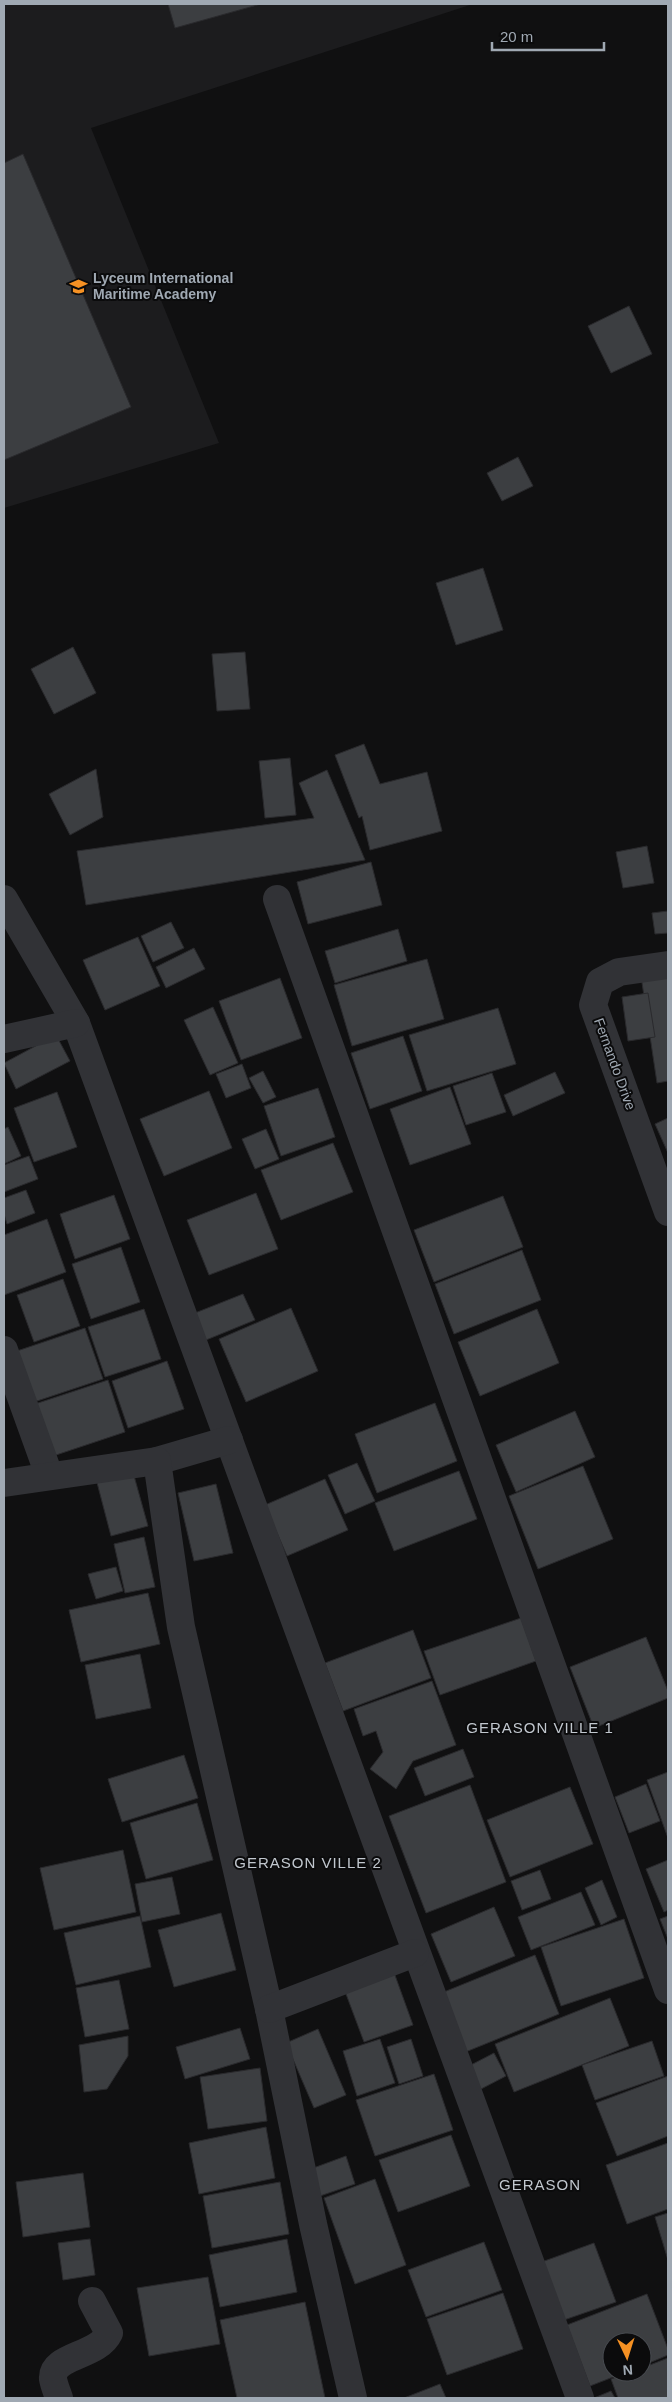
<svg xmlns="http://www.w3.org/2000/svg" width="672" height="2402" viewBox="0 0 672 2402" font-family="Helvetica,sans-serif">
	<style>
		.built { fill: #1c1c1e }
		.building { fill: #3c3e41; stroke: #2a2a2d }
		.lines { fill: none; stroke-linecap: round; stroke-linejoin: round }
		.minor { stroke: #313236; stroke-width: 28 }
		.labels { text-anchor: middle; stroke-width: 4; stroke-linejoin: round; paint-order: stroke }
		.poi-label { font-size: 14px; font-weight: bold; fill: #a0a9b3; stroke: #0b0b0c; text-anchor: start }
		.street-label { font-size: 14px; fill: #a0a9b3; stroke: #0b0b0c }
		.neighbourhood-label { font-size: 15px; letter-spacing: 1px; fill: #c1c7ce; stroke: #0b0b0c }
	</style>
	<rect width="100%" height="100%" fill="#101011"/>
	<polygon class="built" points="4,4 473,4 91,128 219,443 4,508"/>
	<g class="building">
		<polygon points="168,4 261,4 175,28"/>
		<polygon points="23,154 131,407 4,460 4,163"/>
		<polygon points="629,306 652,354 611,373 588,326"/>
		<polygon points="518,457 533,486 502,501 487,473"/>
		<polygon points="483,568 503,630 456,645 436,583"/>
		<polygon points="73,647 96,693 54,714 31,669"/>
		<polygon points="245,652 250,709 217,711 212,654"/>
		<polygon points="364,744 380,784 427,772 442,831 370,850 362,816 359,818 335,755"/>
		<polygon points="290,758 296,815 265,818 259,761"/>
		<polygon points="96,769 103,817 70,835 49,794"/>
		<polygon points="327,770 365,860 86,905 77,851 314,818 299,783"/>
		<polygon points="647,846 654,883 623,888 616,852"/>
		<polygon points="371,862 382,905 308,924 297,882"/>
		<polygon points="668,911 668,933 655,934 652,913"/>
		<polygon points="171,922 184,948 153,962 141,936"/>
		<polygon points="398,929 407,961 335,983 325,951"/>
		<polygon points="138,937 160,986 105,1010 83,960"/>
		<polygon points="194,948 205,969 166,988 156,967"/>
		<polygon points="427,959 444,1019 352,1046 334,985"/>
		<polygon points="668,972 668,1081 657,1083 641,976"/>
		<polygon points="280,978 302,1038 241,1060 219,1001"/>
		<polygon points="648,993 655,1037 628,1041 622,997"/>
		<polygon points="213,1007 238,1063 210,1075 184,1020"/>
		<polygon points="498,1008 516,1064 427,1091 409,1035"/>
		<polygon points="56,1035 70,1061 16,1089 4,1063"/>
		<polygon points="403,1036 422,1091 370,1109 351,1053"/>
		<polygon points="242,1064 251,1088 226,1098 216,1074"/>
		<polygon points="263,1071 276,1097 263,1103 249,1078"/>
		<polygon points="555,1072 565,1093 513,1116 504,1095"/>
		<polygon points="492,1073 506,1112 466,1125 453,1086"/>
		<polygon points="450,1087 471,1144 410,1165 390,1109"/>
		<polygon points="318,1088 335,1137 281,1156 264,1106"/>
		<polygon points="209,1091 232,1148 164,1176 140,1119"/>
		<polygon points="57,1092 77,1147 34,1162 14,1108"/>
		<polygon points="668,1118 668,1153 655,1124"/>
		<polygon points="8,1127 21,1156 4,1164 4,1129"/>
		<polygon points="266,1129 279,1159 255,1169 242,1139"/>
		<polygon points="333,1143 353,1192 281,1220 261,1170"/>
		<polygon points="29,1156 38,1179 4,1192 4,1165"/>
		<polygon points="26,1190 35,1213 7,1224 4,1214 4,1198"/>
		<polygon points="256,1193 278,1249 209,1275 187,1220"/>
		<polygon points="114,1195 130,1239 75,1259 60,1214"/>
		<polygon points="503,1196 523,1247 434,1282 414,1230"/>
		<polygon points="47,1219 66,1272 4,1295 4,1235"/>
		<polygon points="121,1247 140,1302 91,1319 72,1264"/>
		<polygon points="522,1250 541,1300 454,1334 435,1284"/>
		<polygon points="63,1279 80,1326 34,1342 17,1295"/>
		<polygon points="243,1294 255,1320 206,1340 195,1313"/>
		<polygon points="291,1308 318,1371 246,1402 219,1339"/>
		<polygon points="144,1309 161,1359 105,1377 88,1327"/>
		<polygon points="537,1309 559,1363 480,1396 458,1342"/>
		<polygon points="85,1328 103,1379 34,1402 17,1351"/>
		<polygon points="167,1361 184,1409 128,1428 112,1381"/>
		<polygon points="108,1380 125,1432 53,1456 35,1404"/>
		<polygon points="435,1403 457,1461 377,1493 355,1434"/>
		<polygon points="575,1411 595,1457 516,1492 496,1445"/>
		<polygon points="357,1463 375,1501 345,1514 328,1475"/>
		<polygon points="131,1465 148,1526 111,1536 95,1475"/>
		<polygon points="583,1466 613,1539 538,1569 509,1496"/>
		<polygon points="459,1471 477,1519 394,1551 375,1503"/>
		<polygon points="325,1479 348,1530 287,1556 265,1505"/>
		<polygon points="216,1484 233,1553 194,1561 178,1493"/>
		<polygon points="144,1537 155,1587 125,1593 114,1544"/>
		<polygon points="116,1567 123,1591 96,1599 88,1574"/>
		<polygon points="148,1593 160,1644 81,1662 69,1610"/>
		<polygon points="521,1618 536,1661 440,1695 424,1651"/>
		<polygon points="413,1630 431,1678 343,1711 325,1663"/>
		<polygon points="646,1637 668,1691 668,1698 594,1728 570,1667"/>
		<polygon points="140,1654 151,1708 96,1719 85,1665"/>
		<polygon points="432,1681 456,1745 413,1761 396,1789 370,1769 383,1752 376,1731 363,1736 354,1709"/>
		<polygon points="463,1749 474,1777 425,1796 414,1768"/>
		<polygon points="184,1755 198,1798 122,1822 108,1779"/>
		<polygon points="668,1772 668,1838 647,1780"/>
		<polygon points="646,1784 660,1821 629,1833 615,1797"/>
		<polygon points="470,1785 506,1882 426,1913 389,1816"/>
		<polygon points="570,1787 593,1844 510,1877 487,1820"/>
		<polygon points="197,1803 213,1860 146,1879 130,1823"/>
		<polygon points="123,1850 136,1912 54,1930 40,1868"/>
		<polygon points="668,1860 668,1910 664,1912 646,1869"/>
		<polygon points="540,1870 551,1899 522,1910 511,1881"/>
		<polygon points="172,1877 180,1914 142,1922 135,1884"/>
		<polygon points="602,1880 617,1917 601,1925 585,1888"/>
		<polygon points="581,1892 595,1925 531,1950 518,1917"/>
		<polygon points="494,1907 515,1956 451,1982 431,1934"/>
		<polygon points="221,1913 236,1970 174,1987 158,1930"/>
		<polygon points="140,1916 151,1967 76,1985 64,1933"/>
		<polygon points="668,1916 668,1939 660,1919"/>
		<polygon points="624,1919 644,1978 561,2006 541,1947"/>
		<polygon points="535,1955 559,2014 463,2053 439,1994"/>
		<polygon points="392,1967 413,2025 364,2042 343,1986"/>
		<polygon points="119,1980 129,2029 85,2037 76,1988"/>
		<polygon points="610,1998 629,2046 514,2092 495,2044"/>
		<polygon points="240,2028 250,2059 185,2079 176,2047"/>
		<polygon points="318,2029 346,2095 314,2108 286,2043"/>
		<polygon points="128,2036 128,2056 107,2089 84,2092 79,2045"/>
		<polygon points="380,2039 395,2083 357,2096 343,2051"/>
		<polygon points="411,2039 423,2076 399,2084 387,2047"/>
		<polygon points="652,2041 664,2076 595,2100 582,2065"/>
		<polygon points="494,2053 506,2076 481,2089 469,2066"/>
		<polygon points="260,2068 267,2121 208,2129 200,2077"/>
		<polygon points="434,2074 453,2130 375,2156 356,2100"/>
		<polygon points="668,2076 668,2136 617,2156 596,2103"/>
		<polygon points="266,2127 275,2178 199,2194 189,2143"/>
		<polygon points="451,2135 470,2186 398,2212 379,2160"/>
		<polygon points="668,2143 668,2209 627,2224 606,2165"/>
		<polygon points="346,2156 355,2184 317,2197 308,2170"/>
		<polygon points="83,2173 90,2227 23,2237 16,2182"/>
		<polygon points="375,2179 406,2265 355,2284 324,2198"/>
		<polygon points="280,2182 289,2234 212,2248 203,2196"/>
		<polygon points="668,2213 668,2260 655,2217"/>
		<polygon points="90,2239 95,2275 63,2280 58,2243"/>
		<polygon points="287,2239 297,2292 220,2307 209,2255"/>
		<polygon points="484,2242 502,2290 426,2317 408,2270"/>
		<polygon points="594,2243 616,2302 561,2321 539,2263"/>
		<polygon points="208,2277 220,2344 149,2356 137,2288"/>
		<polygon points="503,2293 523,2349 447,2375 427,2319"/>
		<polygon points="647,2294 668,2349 668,2355 642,2366 642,2342 612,2342 612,2372 626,2372 590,2386 567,2325"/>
		<polygon points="305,2302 325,2398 237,2398 220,2320"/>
		<polygon points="668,2358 668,2398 618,2398 611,2379 631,2372 642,2372 642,2368"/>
		<polygon points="440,2384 446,2398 404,2398"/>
		<polygon points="611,2391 615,2398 594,2398"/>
	</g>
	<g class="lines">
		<g class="minor">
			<polyline points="4,899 76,1023 580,2398"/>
			<polyline points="277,899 668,1990"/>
			<polyline points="668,965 619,972 600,982 593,1005 668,1212"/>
			<polyline points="4,1039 76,1023"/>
			<polyline points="4,1350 49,1475"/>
			<polyline points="157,1461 229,1440"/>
			<polyline points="4,1483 157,1461 181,1627 269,2009 313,2224 353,2398"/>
			<polyline points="269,2009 415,1953"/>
			<path d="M59 2398C57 2392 54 2385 53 2379 51 2355 98 2357 109 2333L92 2301"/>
		</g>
	</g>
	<defs>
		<symbol id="university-bare" viewBox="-9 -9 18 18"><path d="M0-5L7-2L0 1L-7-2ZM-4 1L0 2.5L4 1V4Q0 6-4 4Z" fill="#f69123" stroke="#0b0b0c" stroke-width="2.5" paint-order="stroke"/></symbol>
	</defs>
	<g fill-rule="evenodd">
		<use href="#university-bare" x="66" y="274" width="25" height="25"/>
	</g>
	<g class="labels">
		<g class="poi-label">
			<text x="93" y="283">Lyceum International<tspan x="93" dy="16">Maritime Academy</tspan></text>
		</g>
		<g class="street-label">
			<text transform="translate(615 1064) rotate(70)" y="5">Fernando Drive</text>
		</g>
		<g class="neighbourhood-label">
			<text x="540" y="1733">GERASON VILLE 1</text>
			<text x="308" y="1868">GERASON VILLE 2</text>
			<text x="540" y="2190">GERASON</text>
		</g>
	</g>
	<rect width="672" height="2402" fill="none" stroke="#a0a9b3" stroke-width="10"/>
	<g transform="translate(627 2357) rotate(176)"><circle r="24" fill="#0b0b0c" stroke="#474a4f"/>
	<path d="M0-4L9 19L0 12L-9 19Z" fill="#f69123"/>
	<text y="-8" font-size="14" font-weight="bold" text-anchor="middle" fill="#a0a9b3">N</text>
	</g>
	<path d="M492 42v8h112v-8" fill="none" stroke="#a0a9b3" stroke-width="2.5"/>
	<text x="500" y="42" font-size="15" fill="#a0a9b3" stroke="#0b0b0c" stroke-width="4" paint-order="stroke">20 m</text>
</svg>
